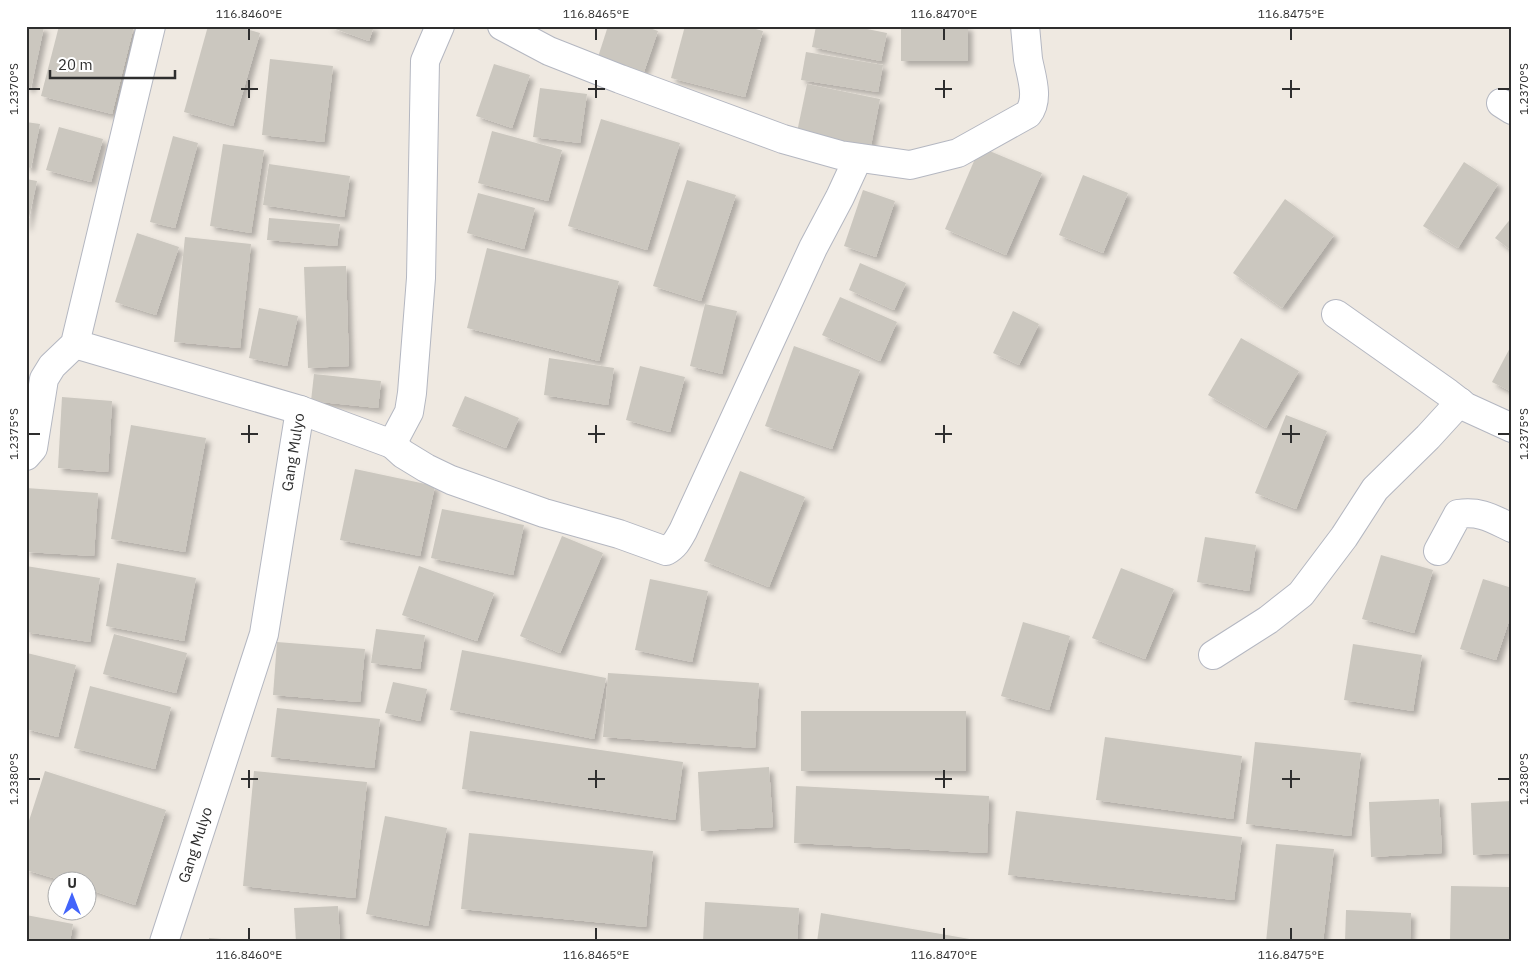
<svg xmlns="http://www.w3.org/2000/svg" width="1538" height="968" viewBox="0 0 1538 968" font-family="'IBM Plex Sans',sans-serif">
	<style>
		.building { fill: #cbc7bf; filter: url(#shadow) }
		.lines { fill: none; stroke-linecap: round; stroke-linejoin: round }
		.minor-casing { stroke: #b4b7c1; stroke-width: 30 }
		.minor { stroke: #fff; stroke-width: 28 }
		.ticks { fill: none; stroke: #2e2e2e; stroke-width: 2 }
		.labels { text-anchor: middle; stroke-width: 4; stroke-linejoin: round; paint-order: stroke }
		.street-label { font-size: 15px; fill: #2e2e2e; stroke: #fff }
		.neatline { fill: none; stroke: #2e2e2e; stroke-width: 2 }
		.ticks-label { font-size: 12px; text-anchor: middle; fill: #2e2e2e }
	</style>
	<defs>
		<filter id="shadow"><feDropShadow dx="4.5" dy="4.5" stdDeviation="2.5" flood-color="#0004"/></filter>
	</defs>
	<rect width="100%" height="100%" fill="#efe9e1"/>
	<g class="building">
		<polygon points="26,26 44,27 31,88 26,87"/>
		<polygon points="59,26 134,26 112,114 41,96"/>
		<polygon points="208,26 236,26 260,33 233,126 184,112"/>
		<polygon points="327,26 374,26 369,41"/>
		<polygon points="608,26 644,26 658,31 644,72 598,57"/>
		<polygon points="685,26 745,26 763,31 745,97 671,78"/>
		<polygon points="816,26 852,26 887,33 881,61 812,47"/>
		<rect x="901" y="26" width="67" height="35"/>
		<polygon points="806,52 883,65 878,92 801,80"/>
		<polygon points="270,59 333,66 324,142 262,135"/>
		<polygon points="494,64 530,75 512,128 476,116"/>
		<polygon points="807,84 880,99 870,151 796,137"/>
		<polygon points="540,88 587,94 580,143 533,137"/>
		<polygon points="601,119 680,143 647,250 568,226"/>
		<polygon points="26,122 40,124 31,168 26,167"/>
		<polygon points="59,127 103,139 91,182 46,170"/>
		<polygon points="492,131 562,150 548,201 478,183"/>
		<polygon points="173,136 198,143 175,228 150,222"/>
		<polygon points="223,144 264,150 251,233 210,226"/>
		<polygon points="980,147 1042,173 1006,255 945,229"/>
		<polygon points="1464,162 1498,184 1458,248 1423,226"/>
		<polygon points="269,164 350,176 344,217 263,205"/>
		<polygon points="1083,175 1128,193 1103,253 1059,235"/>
		<polygon points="26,179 37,181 27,227 26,227"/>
		<polygon points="687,180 736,195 701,301 653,286"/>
		<polygon points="863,190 895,201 876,257 844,246"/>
		<polygon points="478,193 535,208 524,249 467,233"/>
		<polygon points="1285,199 1334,235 1282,308 1233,273"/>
		<polygon points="1512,217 1512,251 1495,238"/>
		<polygon points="269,218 340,224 337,246 267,240"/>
		<polygon points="137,233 179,247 156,315 115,302"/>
		<polygon points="185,237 251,244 240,348 174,342"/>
		<polygon points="487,248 619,281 599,361 467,328"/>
		<polygon points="860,263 906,283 894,310 849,290"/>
		<polygon points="346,266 349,366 308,368 304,267"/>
		<polygon points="840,297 897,322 880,361 822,335"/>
		<polygon points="705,304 737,311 722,374 690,366"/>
		<polygon points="259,308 298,316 287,366 249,358"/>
		<polygon points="1013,311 1039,324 1019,365 993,353"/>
		<polygon points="1241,338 1299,371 1266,428 1208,395"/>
		<polygon points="1512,344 1512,392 1492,382"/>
		<polygon points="794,346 860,370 832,449 765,426"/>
		<polygon points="549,358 614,368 608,405 544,395"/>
		<polygon points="640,366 685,377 670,432 626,420"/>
		<polygon points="314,374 381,381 378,408 311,401"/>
		<polygon points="465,396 519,418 506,448 452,426"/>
		<polygon points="62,397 112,401 108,472 58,468"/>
		<polygon points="1286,415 1327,431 1296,509 1255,493"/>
		<polygon points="131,425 206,438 185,552 111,539"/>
		<polygon points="355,469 435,486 420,556 340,540"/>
		<polygon points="740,471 805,497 769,587 704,561"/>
		<polygon points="26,488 98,493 94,556 26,552"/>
		<polygon points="442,509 524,525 513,575 431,558"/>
		<polygon points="562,536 603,553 560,653 520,636"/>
		<polygon points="1205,537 1256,545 1249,591 1197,582"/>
		<polygon points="1381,555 1433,570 1414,633 1362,619"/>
		<polygon points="117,563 196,578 184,641 106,626"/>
		<polygon points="26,566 100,578 90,642 26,632"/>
		<polygon points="419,566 494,593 477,641 402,615"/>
		<polygon points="1121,568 1174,589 1145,659 1092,638"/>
		<polygon points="650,579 708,591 692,662 635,650"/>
		<polygon points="1483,579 1512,588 1512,612 1496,660 1460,649"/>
		<polygon points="1023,622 1070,636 1049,710 1001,696"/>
		<polygon points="376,629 425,635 420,669 371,663"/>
		<polygon points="114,634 187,653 176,693 103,674"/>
		<polygon points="277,642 365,649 360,702 273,695"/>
		<polygon points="1353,644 1422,655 1413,711 1344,700"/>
		<polygon points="462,650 606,678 594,739 450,710"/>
		<polygon points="27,653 76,665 58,737 26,729"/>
		<polygon points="608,673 759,683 755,748 603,737"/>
		<polygon points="393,682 427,689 420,721 385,713"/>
		<polygon points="90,686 171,707 155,769 74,748"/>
		<polygon points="277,708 380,719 374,768 271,757"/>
		<rect x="801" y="711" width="165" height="60"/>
		<polygon points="470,731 683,762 675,820 462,789"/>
		<polygon points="1105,737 1242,756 1233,819 1096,800"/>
		<polygon points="1255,742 1361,753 1351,836 1246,824"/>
		<polygon points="769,767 773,827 701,831 698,772"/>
		<polygon points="45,771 166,810 135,905 88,889 88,880 60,880 26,870 26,830"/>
		<polygon points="254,771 367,782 355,898 243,886"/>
		<polygon points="796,786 989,796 987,853 794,843"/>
		<polygon points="1439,799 1442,853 1371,857 1369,802"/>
		<polygon points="1512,801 1512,853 1473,855 1471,803"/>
		<polygon points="1016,811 1242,837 1234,900 1008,875"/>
		<polygon points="385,816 447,828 428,926 366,914"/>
		<polygon points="469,833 653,851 646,927 461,909"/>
		<polygon points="1276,844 1334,849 1323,942 1266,942"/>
		<polygon points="1451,886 1510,887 1509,942 1450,941"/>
		<polygon points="705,902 799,908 797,942 703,942"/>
		<polygon points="338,906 340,942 296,942 294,908"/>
		<polygon points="1346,910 1411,913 1410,942 1345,942"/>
		<polygon points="821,913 981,941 981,942 817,942"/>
		<polygon points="26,915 73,924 70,942 26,942"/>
		<polygon points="209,938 235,940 235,942 209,942"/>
	</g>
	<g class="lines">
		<defs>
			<g id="minor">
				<path d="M502 26 549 51 620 79 783 139 840 155 910 165 958 153 1028 114C1040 99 1031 76 1028 59 1027 48 1026 37 1025 26"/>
				<polyline points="1501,103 1512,110"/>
				<polyline points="1336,314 1448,393 1466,407 1512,428"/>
				<polyline points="75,344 300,410"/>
				<path d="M392 444 403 454 426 468 451 480 544 513 619 534 666 551C675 546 678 540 683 531L813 248 840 197 858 158"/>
				<polyline points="26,456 33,448 44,379 52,366 75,344 151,26"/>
				<path d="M1438 551 1458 514C1481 511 1491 518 1512 528"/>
				<polyline points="1213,655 1268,620 1301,594 1344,537 1375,489 1428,437 1460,402"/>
				<path id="s1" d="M164 942 264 634 300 410 392 444 409 412 412 393 421 278 425 61 440 26"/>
			</g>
		</defs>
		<use href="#minor" class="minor-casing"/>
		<use href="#minor" class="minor"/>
	</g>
	<path class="ticks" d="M249 28V40M596 28V40M944 28V40M1291 28V40M249 80V98M596 80V98M944 80V98M1291 80V98M28 89H40M241 89H258M588 89H605M935 89H952M1282 89H1300M1498 89H1510M249 425V443M596 425V443M944 425V443M1291 425V443M28 434H40M241 434H258M588 434H605M935 434H952M1282 434H1300M1498 434H1510M249 770V788M596 770V788M944 770V788M1291 770V788M28 779H40M241 779H258M588 779H605M935 779H952M1282 779H1300M1498 779H1510M249 928V940M596 928V940M944 928V940M1291 928V940"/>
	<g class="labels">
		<g class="street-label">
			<text dy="5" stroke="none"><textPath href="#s1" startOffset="508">Gang Mulyo</textPath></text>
			<text dy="5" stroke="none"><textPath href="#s1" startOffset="102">Gang Mulyo</textPath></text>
		</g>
	</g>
	<rect width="1538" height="968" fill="none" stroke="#ffffff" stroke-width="55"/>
	<g transform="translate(72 896)"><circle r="24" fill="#ffffff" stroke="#ababab"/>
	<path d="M0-4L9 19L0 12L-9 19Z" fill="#4264fb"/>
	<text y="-8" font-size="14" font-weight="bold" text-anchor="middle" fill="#2e2e2e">U</text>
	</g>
	<path d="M50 70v8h125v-8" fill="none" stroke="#2e2e2e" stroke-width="2.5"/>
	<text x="58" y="70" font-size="15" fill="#2e2e2e" stroke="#ffffff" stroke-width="4" paint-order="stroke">20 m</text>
	<rect x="28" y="28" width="1482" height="912" class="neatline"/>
	<g class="ticks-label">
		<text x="249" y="18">116.8460°E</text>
		<text x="596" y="18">116.8465°E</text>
		<text x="944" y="18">116.8470°E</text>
		<text x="1291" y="18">116.8475°E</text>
		<text transform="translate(14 89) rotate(-90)" y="4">1.2370°S</text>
		<text transform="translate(1524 89) rotate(-90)" y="4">1.2370°S</text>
		<text transform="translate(14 434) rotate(-90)" y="4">1.2375°S</text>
		<text transform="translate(1524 434) rotate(-90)" y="4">1.2375°S</text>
		<text transform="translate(14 779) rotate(-90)" y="4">1.2380°S</text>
		<text transform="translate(1524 779) rotate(-90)" y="4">1.2380°S</text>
		<text x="249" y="959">116.8460°E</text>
		<text x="596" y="959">116.8465°E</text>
		<text x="944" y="959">116.8470°E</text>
		<text x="1291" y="959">116.8475°E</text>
	</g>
</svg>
